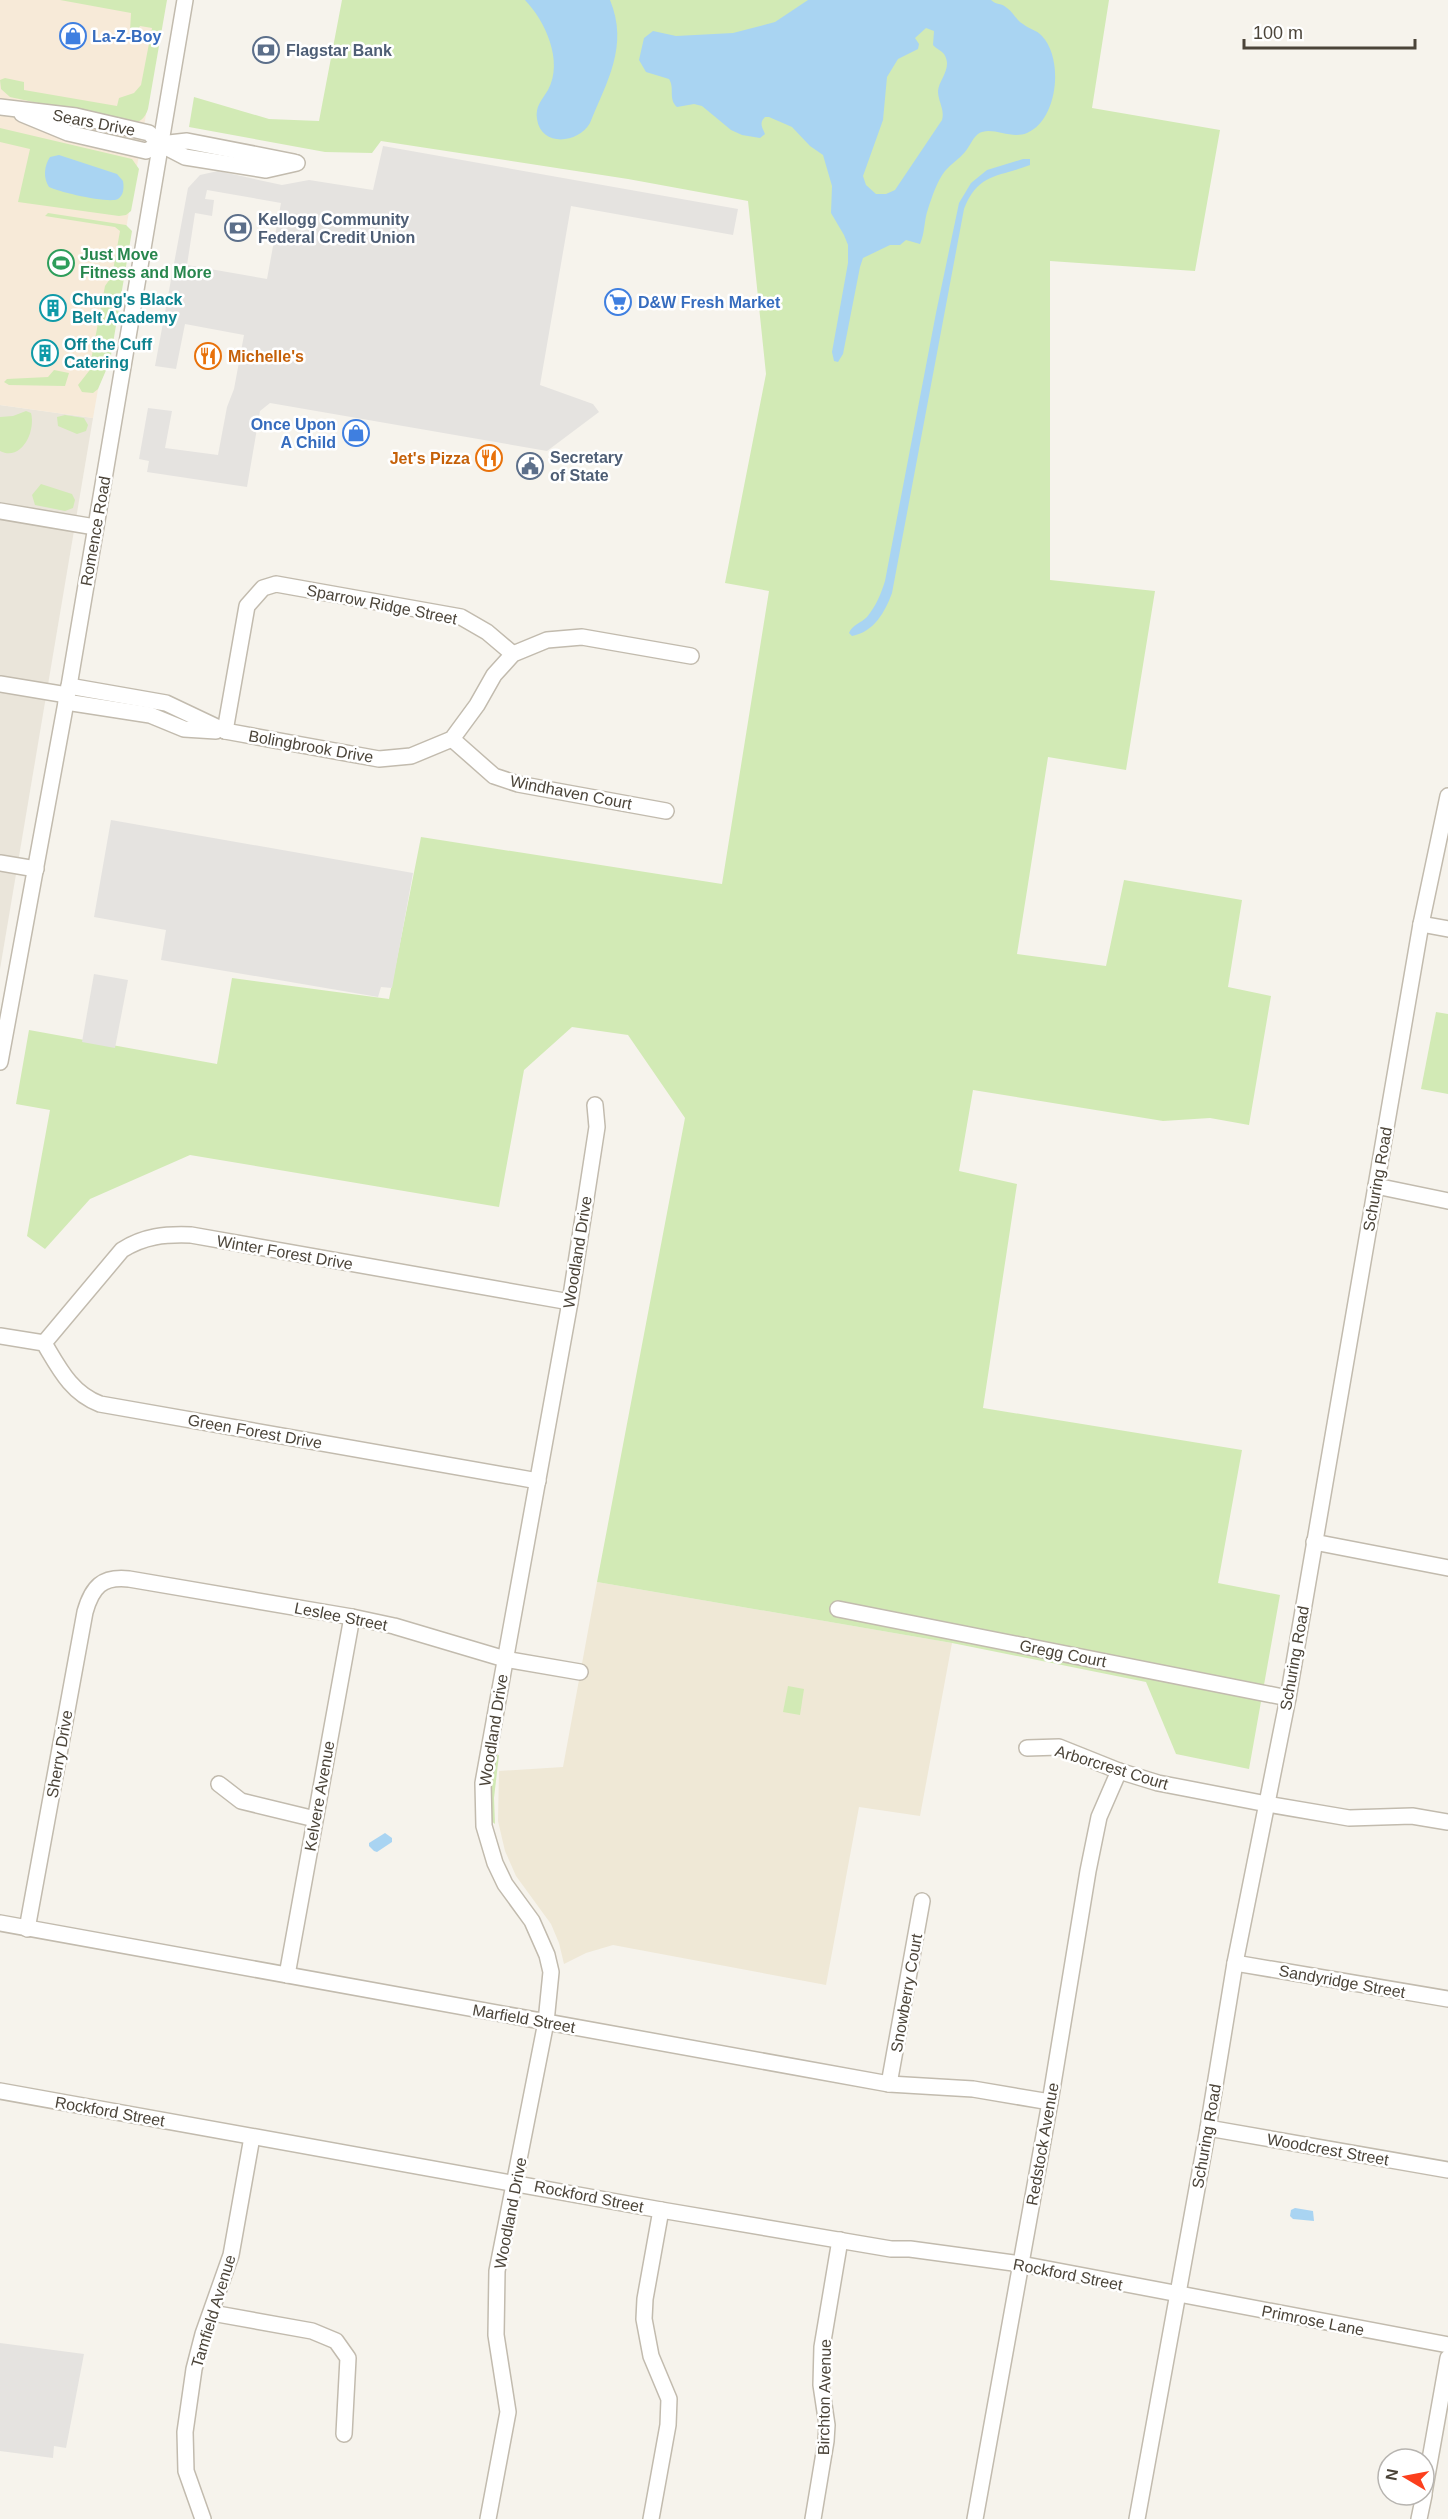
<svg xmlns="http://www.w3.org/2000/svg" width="1448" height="2519" viewBox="0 0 1448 2519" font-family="Helvetica,sans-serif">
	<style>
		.residential { fill: #eae5da }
		.commercial { fill: #f7ead8 }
		.education { fill: #efe8d6 }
		.green { fill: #d2eab5 }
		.parking { fill: #e5e3e0; fill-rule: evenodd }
		.water { fill: #a9d4f2; fill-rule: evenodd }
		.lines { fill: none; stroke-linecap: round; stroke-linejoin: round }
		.minor-casing { stroke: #c2bbae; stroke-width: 18 }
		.minor { stroke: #fff; stroke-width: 15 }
		.labels { text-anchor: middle; stroke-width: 5; stroke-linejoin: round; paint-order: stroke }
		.shop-label { font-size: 16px; font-weight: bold; fill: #366cbe; stroke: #fff; text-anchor: start }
		.service-label { font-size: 16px; font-weight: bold; fill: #4e5e75; stroke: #fff; text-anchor: start }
		.street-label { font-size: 16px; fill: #4b4439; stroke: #fff }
		.leisure-label { font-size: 16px; font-weight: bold; fill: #27864d; stroke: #fff; text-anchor: start }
		.culture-label { font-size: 16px; font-weight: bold; fill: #0d838f; stroke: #fff; text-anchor: start }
		.food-label { font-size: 16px; font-weight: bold; fill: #c56008; stroke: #fff; text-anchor: start }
	</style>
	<rect width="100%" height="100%" fill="#f6f3ec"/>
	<polygon class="residential" points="0,405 93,418 0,969"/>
	<polygon class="commercial" points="0,0 166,0 93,418 0,405"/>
	<polygon class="education" points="597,1582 952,1643 920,1816 859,1807 826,1985 613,1945 586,1953 564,1964 559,1943 551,1924 516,1876 505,1851 498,1821 499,1771 563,1767"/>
	<g class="green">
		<path d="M60 0H167L148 109C145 118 140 123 130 123L10 97 1 89 0 80 5 78 24 82V90L117 106 119 98 134 93 141 85 152 28 140 26 137 32 130 31 131 13Z"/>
		<polygon points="342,0 1109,0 1092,108 1220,130 1195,271 1050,261 1050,580 1155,591 1126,770 1048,757 1017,954 1106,966 1124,880 1242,900 1228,987 1271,996 1249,1125 1210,1118 1163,1121 973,1090 959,1171 1017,1184 983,1408 1242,1450 1218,1583 1280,1595 1249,1769 1176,1754 1146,1682 952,1643 597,1582 685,1118 628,1035 572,1027 524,1070 499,1207 190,1155 90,1199 45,1249 27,1236 50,1110 16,1104 29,1030 217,1064 232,978 389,999 421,837 722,884 769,591 725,583 766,374 748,201 628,179 381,141 372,153 325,152 189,127 194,97 269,119 319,121"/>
		<polygon points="0,128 132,159 139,169 131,211 126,215 119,216 18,202 30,149 0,142"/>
		<polygon points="48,213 126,225 132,231 110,361 98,389 93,393 82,392 78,385 89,371 105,286 112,276 120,231 115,227 45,216"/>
		<polygon points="54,370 69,373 65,386 9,385 4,382 7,379 48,377"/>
		<path d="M26 411 31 413C36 432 21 462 0 451V417L13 416Z"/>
		<polygon points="65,415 84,418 88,425 86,431 77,434 58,426 57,417"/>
		<polygon points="41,484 72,494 75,500 73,508 65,511 35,505 32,495"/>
		<polygon points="1436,1012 1448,1014 1448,1094 1421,1089"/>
		<polygon points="788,1686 804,1689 800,1715 783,1712"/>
		<polygon points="499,1755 494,1798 495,1824 490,1820 490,1786 495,1756"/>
	</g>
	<g class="parking">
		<path d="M383 146 738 209 733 235 571 206 540 385 593 404 599 412 547 451 270 403 260 411 247 487 147 472 149 461 139 459 148 408 172 411 165 448 218 455 227 407 234 389 244 335 185 324 176 369 155 366 188 188 200 175 218 171 282 185 309 180 373 190ZM207 190 281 203 267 279 187 265 195 213 212 216 214 200 205 199Z"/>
		<polygon points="111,820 413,873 392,988 381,987 378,997 161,960 166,930 94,917"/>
		<polygon points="94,974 128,980 115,1048 82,1042"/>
		<polygon points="0,2343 84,2354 66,2448 54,2446 53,2458 0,2451"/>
	</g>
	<g class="water">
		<path d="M525 0H610C629 46 607 81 590 123 578 144 541 147 537 119 535 106 542 100 548 90 564 61 545 21 525 0Z"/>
		<path d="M808 0H991C996 5 1002 3 1007 8 1013 12 1016 20 1023 24 1029 29 1037 30 1042 36 1064 59 1058 120 1027 133 1010 140 991 125 978 134 972 139 970 146 965 152 959 159 951 164 945 171 937 181 932 197 928 209 924 220 925 233 920 244L906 240 900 245H890L863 258 860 267 843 354 838 362 834 361 832 352 848 263V245L844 235 831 213 832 186 823 155 810 146 792 127 769 117H765C759 123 762 127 765 134L760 138 742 135 731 130 702 106 694 104 677 107C668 99 675 88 669 79L646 72 639 60 644 38 653 31 676 36 733 33 775 22ZM926 28 934 31 933 45C936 49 941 50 944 54 953 68 939 79 938 91 938 102 945 109 942 120L895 190 886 194H876L866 185 863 176 883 120 887 77 898 59 918 49 919 44 915 38Z"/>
		<path d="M59 155 117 174 123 181C124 187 124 195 118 199 109 204 59 192 49 187 43 178 44 166 50 157Z"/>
		<path d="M1023 159H1030V165C1000 177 978 172 964 209L892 593C885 612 874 632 852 636L849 633C852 625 861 623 867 617 876 606 881 594 885 581L936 313 959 203 971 183 987 170Z"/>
		<polygon points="385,1833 392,1838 392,1842 377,1852 374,1851 369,1846 369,1843"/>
		<polygon points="1295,2208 1313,2211 1314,2221 1293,2219 1290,2216 1291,2210"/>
	</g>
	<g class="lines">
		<defs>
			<g id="minor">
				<polyline points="0,107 76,116 149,133 160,144 185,157 266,170 297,163"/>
				<polyline points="22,114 68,133 146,151 160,144 187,141 294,162"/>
				<polyline points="0,511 95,527"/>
				<polyline points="0,684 67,695"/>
				<polyline points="69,686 166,703 225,731 379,759 411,756 452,739 477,705 494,675 513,654 547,640 582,637 691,656"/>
				<polyline points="66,702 150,715 184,729 216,731"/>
				<polyline points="225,731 247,606 263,588 276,584 461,617 487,632 513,654"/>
				<polyline points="452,739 494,776 518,784 666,811"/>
				<polyline points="0,863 36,869"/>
				<polyline points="1421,924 1448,929"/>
				<polyline points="0,1062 69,686 185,0"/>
				<polyline points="1376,1186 1448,1201"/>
				<path d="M0 1336 44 1343C59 1368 71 1393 100 1404L538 1481"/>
				<path d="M44 1343 122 1250C144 1236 165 1234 191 1235L570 1302"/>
				<polyline points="1314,1542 1448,1568"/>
				<polyline points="838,1609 1288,1698"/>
				<polyline points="1027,1748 1059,1747 1119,1771 1158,1783 1267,1804 1349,1818 1412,1816 1448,1822"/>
				<polyline points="219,1784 241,1801 315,1819"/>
				<polyline points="0,1923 889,2084 973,2089 1050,2102"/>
				<path d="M27 1929 85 1612C92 1587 102 1576 129 1579L352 1617 394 1626 505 1659 580 1672"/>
				<polyline points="1235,1963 1448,1999"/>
				<polyline points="287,1975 352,1617"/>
				<polyline points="889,2084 922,1901"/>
				<polyline points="0,2091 661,2210 891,2249 910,2249 1021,2264 1448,2345"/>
				<polyline points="1208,2128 1448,2170"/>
				<polyline points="212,2313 312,2331 336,2341 348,2358 344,2434"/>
				<polyline points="1424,2493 1448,2358"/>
				<polyline points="203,2519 186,2471 185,2432 194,2369 203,2334 231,2255 252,2137"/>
				<polyline points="488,2519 508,2412 496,2335 497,2271 546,2022 551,1972 547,1955 532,1921 505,1884 495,1863 484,1826 483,1783 570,1302 597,1127 595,1105"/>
				<polyline points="651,2519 668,2425 669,2399 651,2356 644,2319 645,2299 661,2210"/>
				<polyline points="813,2519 826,2441 827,2425 821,2385 822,2347 840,2240"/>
				<polyline points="975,2519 1050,2102 1088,1871 1099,1817 1119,1771"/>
				<polyline points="1137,2519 1208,2128 1235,1963 1288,1698 1421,924 1448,796"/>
				<polyline points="1419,2519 1424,2495"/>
			</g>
		</defs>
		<use href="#minor" class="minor-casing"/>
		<use href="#minor" class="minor"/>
	</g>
	<defs>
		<symbol id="shop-ring" viewBox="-11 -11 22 22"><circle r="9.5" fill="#fff" stroke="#3f7fe0" stroke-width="1.5"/><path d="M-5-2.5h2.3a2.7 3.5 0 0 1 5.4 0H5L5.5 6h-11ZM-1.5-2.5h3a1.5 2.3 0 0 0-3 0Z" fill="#3f7fe0"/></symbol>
		<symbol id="bank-ring" viewBox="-11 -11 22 22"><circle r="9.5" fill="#fff" stroke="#5c6f8a" stroke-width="1.5"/><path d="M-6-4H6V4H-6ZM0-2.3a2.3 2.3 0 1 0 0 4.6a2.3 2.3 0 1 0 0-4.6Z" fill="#5c6f8a"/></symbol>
		<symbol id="stadium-ring" viewBox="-11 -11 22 22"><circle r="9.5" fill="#fff" stroke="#2e9e5b" stroke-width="1.5"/><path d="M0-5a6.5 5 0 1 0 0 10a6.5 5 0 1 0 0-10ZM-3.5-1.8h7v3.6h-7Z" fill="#2e9e5b"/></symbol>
		<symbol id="supermarket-ring" viewBox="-11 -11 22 22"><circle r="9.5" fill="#fff" stroke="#3f7fe0" stroke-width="1.5"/><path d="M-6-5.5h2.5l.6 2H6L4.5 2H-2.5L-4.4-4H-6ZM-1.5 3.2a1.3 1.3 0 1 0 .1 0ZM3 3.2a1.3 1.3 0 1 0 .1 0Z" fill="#3f7fe0"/></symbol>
		<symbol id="building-ring" viewBox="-11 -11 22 22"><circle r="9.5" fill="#fff" stroke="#0f9aa8" stroke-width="1.5"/><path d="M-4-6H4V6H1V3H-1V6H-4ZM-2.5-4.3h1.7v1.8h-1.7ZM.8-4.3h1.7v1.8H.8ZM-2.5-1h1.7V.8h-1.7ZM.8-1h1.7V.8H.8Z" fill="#0f9aa8"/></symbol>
		<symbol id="restaurant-ring" viewBox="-11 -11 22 22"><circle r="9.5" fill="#fff" stroke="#e8710a" stroke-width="1.5"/><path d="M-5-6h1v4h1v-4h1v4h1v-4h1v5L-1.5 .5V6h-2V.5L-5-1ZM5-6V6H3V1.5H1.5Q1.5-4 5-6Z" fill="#e8710a"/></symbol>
		<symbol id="civic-ring" viewBox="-11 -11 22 22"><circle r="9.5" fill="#fff" stroke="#5c6f8a" stroke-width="1.5"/><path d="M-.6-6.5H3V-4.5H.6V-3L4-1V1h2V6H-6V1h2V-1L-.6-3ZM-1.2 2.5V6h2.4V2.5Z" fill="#5c6f8a"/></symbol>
	</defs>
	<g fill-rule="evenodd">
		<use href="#shop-ring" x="58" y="21" width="30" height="30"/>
		<use href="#bank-ring" x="251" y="35" width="30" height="30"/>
		<use href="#bank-ring" x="223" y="213" width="30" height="30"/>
		<use href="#stadium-ring" x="46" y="248" width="30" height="30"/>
		<use href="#supermarket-ring" x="603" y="287" width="30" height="30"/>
		<use href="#building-ring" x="38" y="293" width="30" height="30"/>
		<use href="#building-ring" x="30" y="338" width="30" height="30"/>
		<use href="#restaurant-ring" x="193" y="341" width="30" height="30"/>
		<use href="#shop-ring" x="341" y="418" width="30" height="30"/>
		<use href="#restaurant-ring" x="474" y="443" width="30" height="30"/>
		<use href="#civic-ring" x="515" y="451" width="30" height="30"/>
	</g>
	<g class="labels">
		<g class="shop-label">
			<text x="92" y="42">La-Z-Boy</text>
			<text x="638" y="308">D&amp;W Fresh Market</text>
			<text x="336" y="430" text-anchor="end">Once Upon<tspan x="336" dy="18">A Child</tspan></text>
		</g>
		<g class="service-label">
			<text x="286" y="56">Flagstar Bank</text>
			<text x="258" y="225">Kellogg Community<tspan x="258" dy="18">Federal Credit Union</tspan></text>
			<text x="550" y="463">Secretary<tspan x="550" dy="18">of State</tspan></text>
		</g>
		<g class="street-label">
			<text transform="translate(94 122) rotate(11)" y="6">Sears Drive</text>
			<text transform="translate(95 531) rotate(-80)" y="6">Romence Road</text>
			<text transform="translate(382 604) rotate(11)" y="6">Sparrow Ridge Street</text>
			<text transform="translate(311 746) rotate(10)" y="6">Bolingbrook Drive</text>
			<text transform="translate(571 792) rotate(11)" y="6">Windhaven Court</text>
			<text transform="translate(1377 1179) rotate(-80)" y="6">Schuring Road</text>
			<text transform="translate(285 1252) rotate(10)" y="6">Winter Forest Drive</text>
			<text transform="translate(577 1252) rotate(-81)" y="6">Woodland Drive</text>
			<text transform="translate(255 1431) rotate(10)" y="6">Green Forest Drive</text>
			<text transform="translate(341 1616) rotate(11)" y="6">Leslee Street</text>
			<text transform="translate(1063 1653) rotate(11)" y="6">Gregg Court</text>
			<text transform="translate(1294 1658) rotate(-80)" y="6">Schuring Road</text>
			<text transform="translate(493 1730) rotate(-81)" y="6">Woodland Drive</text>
			<text transform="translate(59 1754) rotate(-80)" y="6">Sherry Drive</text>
			<text transform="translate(1112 1767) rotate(17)" y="6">Arborcrest Court</text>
			<text transform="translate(319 1796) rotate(-80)" y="6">Kelvere Avenue</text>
			<text transform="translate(1342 1981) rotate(10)" y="6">Sandyridge Street</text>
			<text transform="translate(906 1993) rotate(-80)" y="6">Snowberry Court</text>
			<text transform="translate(524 2018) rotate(10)" y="6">Marfield Street</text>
			<text transform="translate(110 2111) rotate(10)" y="6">Rockford Street</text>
			<text transform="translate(1206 2136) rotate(-80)" y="6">Schuring Road</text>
			<text transform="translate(1042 2144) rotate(-80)" y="6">Redstock Avenue</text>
			<text transform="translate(1328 2149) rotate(10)" y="6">Woodcrest Street</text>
			<text transform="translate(589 2196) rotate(11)" y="6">Rockford Street</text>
			<text transform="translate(510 2213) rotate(-79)" y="6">Woodland Drive</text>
			<text transform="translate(1068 2274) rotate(11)" y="6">Rockford Street</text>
			<text transform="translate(213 2311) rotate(-73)" y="6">Tamfield Avenue</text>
			<text transform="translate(1313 2320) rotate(11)" y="6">Primrose Lane</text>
			<text transform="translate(824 2397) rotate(-89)" y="6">Birchton Avenue</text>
		</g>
		<g class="leisure-label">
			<text x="80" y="260">Just Move<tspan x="80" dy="18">Fitness and More</tspan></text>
		</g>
		<g class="culture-label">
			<text x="72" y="305">Chung's Black<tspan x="72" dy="18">Belt Academy</tspan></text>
			<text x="64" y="350">Off the Cuff<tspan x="64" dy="18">Catering</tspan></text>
		</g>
		<g class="food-label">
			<text x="228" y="362">Michelle's</text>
			<text x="470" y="464" text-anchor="end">Jet's Pizza</text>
		</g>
	</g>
	<g transform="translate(1406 2477) rotate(280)"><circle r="28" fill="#ffffff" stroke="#b7b4b0" stroke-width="1.5"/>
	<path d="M0-4.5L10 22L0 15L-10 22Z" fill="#fc3f1d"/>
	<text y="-9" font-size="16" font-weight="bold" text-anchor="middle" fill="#4b4439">N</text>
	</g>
	<path d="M1244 39v9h171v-9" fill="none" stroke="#4b4439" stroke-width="3"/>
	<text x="1253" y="39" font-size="18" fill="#4b4439" stroke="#ffffff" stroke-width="4.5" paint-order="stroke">100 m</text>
</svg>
